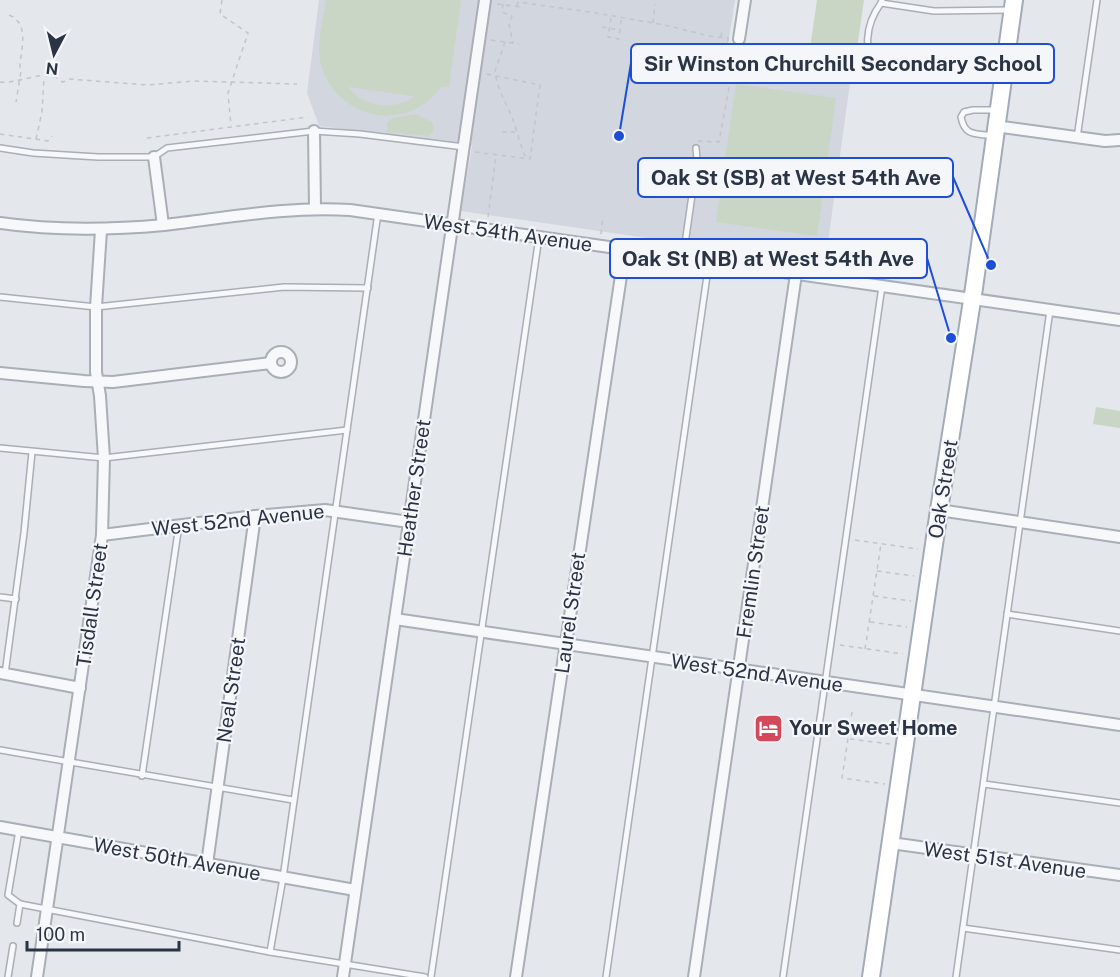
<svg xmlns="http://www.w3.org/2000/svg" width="1120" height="977" viewBox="0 0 1120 977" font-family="'Public Sans',sans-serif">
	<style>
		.built { fill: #d2d6de }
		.green { fill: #c9d6c5; fill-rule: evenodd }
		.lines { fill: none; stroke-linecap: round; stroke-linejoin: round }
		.service-casing { stroke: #a9aeb7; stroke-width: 8 }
		.minor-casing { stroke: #a9aeb7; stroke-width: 14 }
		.primary-casing { stroke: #a3abb8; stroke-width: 20 }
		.path { stroke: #c2c5cb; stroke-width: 1.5; stroke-dasharray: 4.5 4.5; stroke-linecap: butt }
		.service { stroke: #f7f8fa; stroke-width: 5 }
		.minor { stroke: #f7f8fa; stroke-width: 10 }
		.primary { stroke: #fff; stroke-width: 16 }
		.labels { text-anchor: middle; stroke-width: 4.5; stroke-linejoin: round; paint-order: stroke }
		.street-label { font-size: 20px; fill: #2b3445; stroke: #f4f6f9 }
		.poi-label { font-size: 20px; font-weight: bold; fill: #2b3445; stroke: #f4f6f9; text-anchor: start }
		.leader { fill: none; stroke: #1d4ed8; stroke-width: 2 }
		.callout-dot { fill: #1d4ed8; stroke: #f4f6f9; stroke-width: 2 }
		.callout { fill: #f4f6f9; stroke: #1d4ed8; stroke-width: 2 }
		.callout-label { font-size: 21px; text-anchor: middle; font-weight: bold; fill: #2b3445 }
	</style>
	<rect width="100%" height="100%" fill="#e4e7ec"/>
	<polygon class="built" points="319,0 735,0 725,65 850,83 825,264 461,211 472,146 319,126 307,93"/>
	<g class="green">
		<path d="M326 0H461L449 87H442C433 96 425 105 413 110 375 127 332 104 321 65 316 45 323 20 326 0ZM348 87 413 96 414 97C393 111 362 107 348 87Z"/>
		<polygon points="817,0 864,0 852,83 806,76"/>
		<polygon points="736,84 836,98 817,236 716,222"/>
		<polygon points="416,114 433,123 433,132 428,136 387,132 387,123 392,118"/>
		<polygon points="1096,407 1120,411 1120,428 1093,424"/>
	</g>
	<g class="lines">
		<defs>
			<g id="service">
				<polyline points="882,0 881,3 934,11 1011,10"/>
				<path d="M873 80C867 50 862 29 881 3"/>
				<path d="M993 136C975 133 965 137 961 117L964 112 973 110H996"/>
				<polyline points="1077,138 1097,0"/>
				<polyline points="0,148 33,153 98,157 154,157 167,148 314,131 360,134 464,147"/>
				<polyline points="683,258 697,160 696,148"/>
				<polyline points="0,297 96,307 284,287 368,288"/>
				<polyline points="0,448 104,458 347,430"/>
				<polyline points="0,597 16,599"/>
				<polyline points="1007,614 1120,631"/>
				<polyline points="5,674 24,533 32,452"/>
				<polyline points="0,750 293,800"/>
				<polyline points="142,776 179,525"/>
				<polyline points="984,784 1120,803"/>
				<polyline points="19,830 8,895 20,904 270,952 425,977"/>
				<polyline points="17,923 20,904"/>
				<polyline points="963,928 1120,950"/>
				<polyline points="270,952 283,878 378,213"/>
				<polyline points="8,977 13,946"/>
				<polyline points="431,977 539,237"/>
				<polyline points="606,977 709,262"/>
				<polyline points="783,977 882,286"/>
				<polyline points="956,977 1050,310"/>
			</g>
			<g id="minor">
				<polyline points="739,39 745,0"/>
				<polyline points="995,126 1105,141 1120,140"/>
				<polyline points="314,131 315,208"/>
				<polyline points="154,157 163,225"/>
				<path d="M0 223C55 231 109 230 164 225 226 218 287 206 350 210L1120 320"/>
				<circle cx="281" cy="362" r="10"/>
				<polyline points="0,373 84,381 113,382 271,363"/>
				<polyline points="939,510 1120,537"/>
				<polyline points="102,535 255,516 325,510 409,522"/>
				<polyline points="395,619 1120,725"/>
				<polyline points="0,673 80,688"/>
				<polyline points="0,827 355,890"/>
				<polyline points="891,843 1120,875"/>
				<polyline points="207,864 255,516"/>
				<polyline points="37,977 102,535 104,458 100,396 96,372 96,307 101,230"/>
				<polyline points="343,977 485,0"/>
				<polyline points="516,977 625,249"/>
				<polyline points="694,977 796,274"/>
			</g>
			<polyline id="primary" points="871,977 939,510 974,288 1014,0"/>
		</defs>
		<use href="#service" class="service-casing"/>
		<use href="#minor" class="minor-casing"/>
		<use href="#primary" class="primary-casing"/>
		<g class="path">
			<polyline points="222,0 220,14 248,33 228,93 231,126"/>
			<polyline points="497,4 521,7"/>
			<polyline points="503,4 502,12 512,16 509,24 513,43"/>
			<polyline points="517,6 518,2 596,13 670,26 708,36 729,38"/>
			<path d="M9 15C30 24 21 48 20 66L21 71 16 102"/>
			<polyline points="611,18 608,37 619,39 621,19"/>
			<polyline points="653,23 655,4"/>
			<polyline points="602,27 619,30"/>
			<polyline points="721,37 722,30"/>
			<polyline points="491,40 519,44"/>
			<path d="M505 42 495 71C497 89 505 101 512 117 517 130 520 145 526 158"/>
			<path d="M0 82C16 84 42 71 55 77 58 78 60 81 63 82L69 79 148 85 193 81 297 84"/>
			<polyline points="502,132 515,132"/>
			<polyline points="0,134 48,141 52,136"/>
			<polyline points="147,138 308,117"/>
			<polyline points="36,139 42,112 44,78"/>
			<polyline points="698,141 719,142 730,82 723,77 728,39"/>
			<polyline points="475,152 530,159 540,85 486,74"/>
			<polyline points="488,217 496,156"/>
			<polyline points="601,234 603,216"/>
			<polyline points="810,264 812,245"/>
			<polyline points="855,540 918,549"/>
			<polyline points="877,571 914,576"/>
			<polyline points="874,596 911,601"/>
			<polyline points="870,622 907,627"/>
			<polyline points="840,645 903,654"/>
			<polyline points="865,649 881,544"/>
			<polyline points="852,712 842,778 885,784"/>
			<polyline points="850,739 890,744"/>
		</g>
		<use href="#service" class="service"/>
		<use href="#minor" class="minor"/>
		<use href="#primary" class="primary"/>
	</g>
	<defs>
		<symbol id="hotel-square" viewBox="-11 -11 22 22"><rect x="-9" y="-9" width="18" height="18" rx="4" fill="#d1495b" stroke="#f4f6f9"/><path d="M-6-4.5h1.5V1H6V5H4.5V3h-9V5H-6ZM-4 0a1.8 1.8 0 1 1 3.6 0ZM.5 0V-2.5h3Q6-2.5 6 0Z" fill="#fff"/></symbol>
	</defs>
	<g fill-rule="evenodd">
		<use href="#hotel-square" x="752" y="712" width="33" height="33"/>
	</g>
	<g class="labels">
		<g class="street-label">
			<text transform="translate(508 233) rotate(8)" y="7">West 54th Avenue</text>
			<text transform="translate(414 488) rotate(-82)" y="7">Heather Street</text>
			<text transform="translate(943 489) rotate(-81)" y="7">Oak Street</text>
			<text transform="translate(238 520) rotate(-6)" y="7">West 52nd Avenue</text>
			<text transform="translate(753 572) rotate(-82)" y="7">Fremlin Street</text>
			<text transform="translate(92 605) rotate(-82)" y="7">Tisdall Street</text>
			<text transform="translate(570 613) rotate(-82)" y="7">Laurel Street</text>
			<text transform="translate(757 673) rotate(8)" y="7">West 52nd Avenue</text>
			<text transform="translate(231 690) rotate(-82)" y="7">Neal Street</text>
			<text transform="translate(177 859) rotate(10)" y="7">West 50th Avenue</text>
			<text transform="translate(1005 860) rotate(8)" y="7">West 51st Avenue</text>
		</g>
		<g class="poi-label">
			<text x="789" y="735">Your Sweet Home</text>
		</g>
	</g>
	<path class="leader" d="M619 136L631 63M991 265L953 177M951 338L927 258"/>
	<g class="callout-dot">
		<circle cx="619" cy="136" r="6"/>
		<circle cx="991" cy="265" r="6"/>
		<circle cx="951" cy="338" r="6"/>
	</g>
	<g class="callout">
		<rect x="631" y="44" width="423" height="39" rx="6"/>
		<rect x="638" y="158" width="315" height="39" rx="6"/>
		<rect x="610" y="239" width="317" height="39" rx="6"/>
	</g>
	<g class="callout-label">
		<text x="843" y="71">Sir Winston Churchill Secondary School</text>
		<text x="796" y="185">Oak St (SB) at West 54th Ave</text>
		<text x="768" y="266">Oak St (NB) at West 54th Ave</text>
	</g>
	<g transform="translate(54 54) rotate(187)" stroke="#f4f6f9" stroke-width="4.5" paint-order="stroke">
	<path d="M0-4.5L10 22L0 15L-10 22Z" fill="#2b3445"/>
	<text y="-9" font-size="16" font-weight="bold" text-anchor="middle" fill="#2b3445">N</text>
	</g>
	<path d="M27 941v9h152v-9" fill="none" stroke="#2b3445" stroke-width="3"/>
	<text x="36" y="941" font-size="18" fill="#2b3445" stroke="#f4f6f9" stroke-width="4.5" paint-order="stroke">100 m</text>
</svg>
